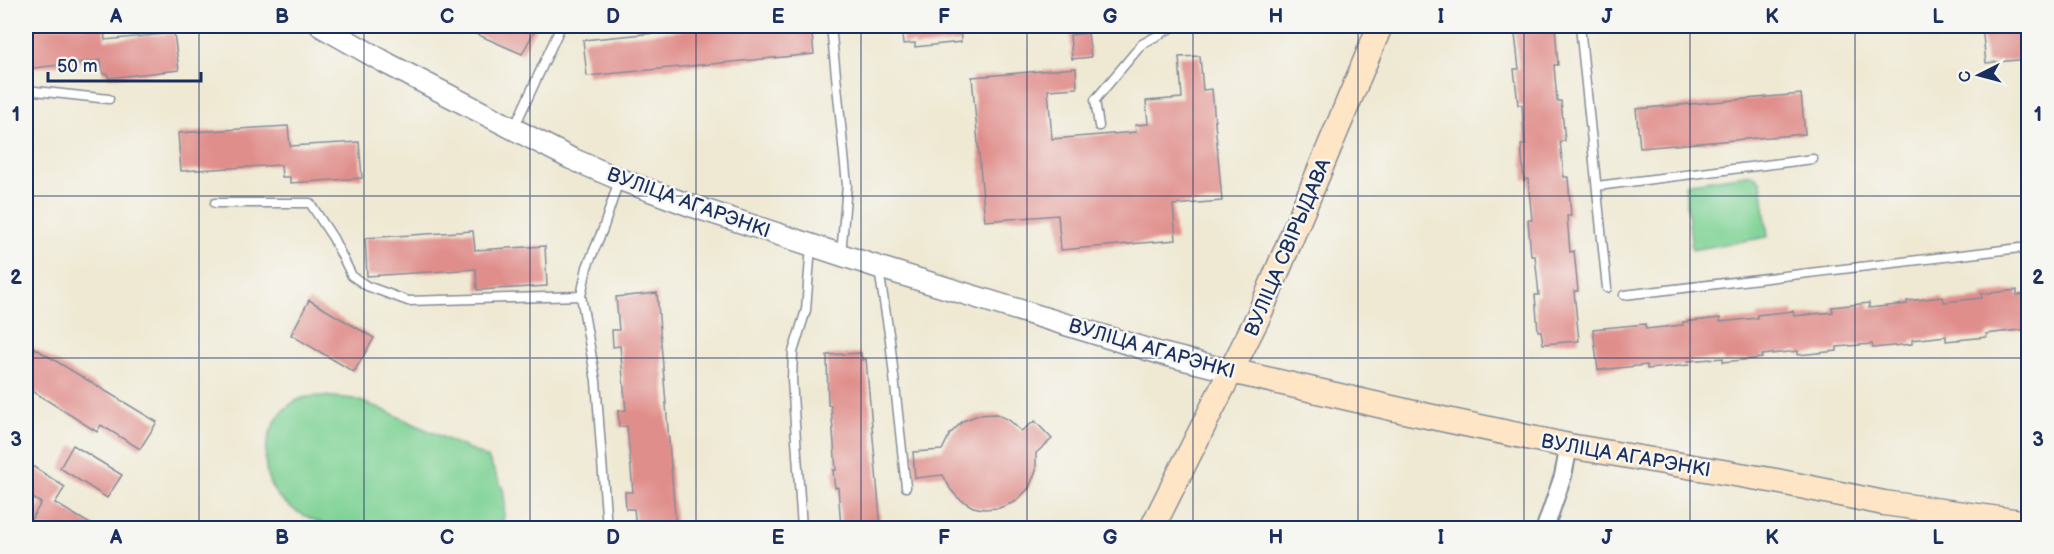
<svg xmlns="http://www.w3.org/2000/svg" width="2054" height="554" viewBox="0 0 2054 554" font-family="'Balsamiq Sans',sans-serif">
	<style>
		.green { fill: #7cd193; stroke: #4c8078; stroke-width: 1.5 }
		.building { fill: #e08e8b }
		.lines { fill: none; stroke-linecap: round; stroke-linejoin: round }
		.service-casing { stroke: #858c98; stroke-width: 11 }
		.minor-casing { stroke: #858c98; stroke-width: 20 }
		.tertiary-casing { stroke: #858c98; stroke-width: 24 }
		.secondary-casing { stroke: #858c98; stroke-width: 27 }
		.service { stroke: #fff; stroke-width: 8 }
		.minor { stroke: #fff; stroke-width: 16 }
		.tertiary { stroke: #fff; stroke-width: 21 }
		.secondary { stroke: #fee5c5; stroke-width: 24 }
		.grid { fill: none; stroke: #1b2f5e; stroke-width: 1.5; stroke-opacity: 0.55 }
		.labels { text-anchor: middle; stroke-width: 5; stroke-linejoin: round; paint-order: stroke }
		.street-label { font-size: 20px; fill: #1b2f5e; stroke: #f6f6f2 }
		.neatline { fill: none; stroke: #1b2f5e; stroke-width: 2 }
		.grid-label { font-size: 20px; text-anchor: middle; font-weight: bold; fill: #1b2f5e }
	</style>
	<rect width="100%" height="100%" fill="#f6f6f2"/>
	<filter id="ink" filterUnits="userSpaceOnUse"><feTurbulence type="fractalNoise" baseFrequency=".0167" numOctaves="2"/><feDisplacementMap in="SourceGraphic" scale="12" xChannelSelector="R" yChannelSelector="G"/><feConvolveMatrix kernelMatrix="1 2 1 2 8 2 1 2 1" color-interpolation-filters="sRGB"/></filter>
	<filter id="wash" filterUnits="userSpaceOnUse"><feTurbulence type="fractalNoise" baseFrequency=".008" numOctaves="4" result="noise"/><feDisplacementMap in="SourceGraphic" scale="24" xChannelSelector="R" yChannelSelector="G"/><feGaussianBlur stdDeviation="1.35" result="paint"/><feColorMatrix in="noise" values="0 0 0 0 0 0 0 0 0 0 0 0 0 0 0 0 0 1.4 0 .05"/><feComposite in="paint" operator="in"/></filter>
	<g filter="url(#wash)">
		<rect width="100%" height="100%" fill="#efe9d3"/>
		<g class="green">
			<polygon points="1753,174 1761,182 1768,237 1692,250 1685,184"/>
			<path d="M323 396 354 399 377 407 488 458 503 489 505 503 503 523 500 528H334C315 521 292 512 278 496 254 469 266 413 300 399 306 396 316 397 323 396Z"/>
		</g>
		<g id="blocks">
			<g class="building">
				<polygon points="64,26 104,26 105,40 174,33 179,70 108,78 108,74 103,74 101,60 26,69 26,30"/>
				<polygon points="458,26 537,26 522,54"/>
				<polygon points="727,26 811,26 814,54 587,76 583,40"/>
				<polygon points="901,26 960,26 961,42 915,47 915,43 903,44"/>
				<polygon points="1514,26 1555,26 1558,65 1554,65 1557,101 1561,101 1565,141 1560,141 1564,177 1568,177 1571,216 1567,216 1570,252 1574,251 1578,291 1574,291 1579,341 1543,344 1541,331 1538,331 1535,295 1539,295 1535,256 1531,256 1528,220 1532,220 1528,179 1524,180 1521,145 1525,145 1522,105 1518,105 1514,69 1519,69"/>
				<polygon points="1982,26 2028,26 2028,59 1986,63"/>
				<polygon points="1088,33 1091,57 1072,59 1070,35"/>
				<polygon points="1200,56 1203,90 1212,89 1222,201 1173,205 1176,240 1061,250 1058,215 985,221 972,77 1076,68 1077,88 1048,90 1052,139 1136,132 1135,125 1148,124 1146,101 1182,98 1179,57"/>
				<polygon points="1801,94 1805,134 1640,148 1636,109"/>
				<polygon points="288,126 290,146 359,142 362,178 290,183 290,177 282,177 281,165 181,171 178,133"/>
				<polygon points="473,231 475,250 545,246 547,286 477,290 476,269 367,276 365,238"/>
				<polygon points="2017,290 2017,295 2028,294 2028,329 1986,334 1987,337 1946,341 1946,336 1912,340 1912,344 1873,348 1872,344 1837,347 1837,351 1798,355 1798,351 1762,355 1762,358 1723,362 1723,358 1688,361 1689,365 1647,369 1647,365 1598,370 1593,329 1645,324 1646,329 1683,325 1683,322 1720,318 1720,322 1757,318 1757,315 1793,311 1794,316 1833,312 1832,307 1869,303 1869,308 1907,304 1907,301 1943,297 1944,302 1982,298 1981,294"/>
				<polygon points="657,293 676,528 636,528 634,509 626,509 625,492 633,492 627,426 619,427 618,411 626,410 620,346 613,347 612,330 619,330 616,297"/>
				<polygon points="309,300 374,338 354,372 291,335"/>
				<polygon points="26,343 157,422 140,449 101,425 97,432 26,387"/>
				<polygon points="861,353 862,360 866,359 881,528 841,528 838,487 835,488 834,480 833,470 836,470 831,406 828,405 827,355"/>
				<polygon points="996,414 1009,420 1021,431 1035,421 1052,439 1036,453 1036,471 1029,488 1015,502 999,508 983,509 973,507 958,498 951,490 943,475 915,478 913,452 942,450 950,434 963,421 978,415"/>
				<polygon points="73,445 122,475 107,498 60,468"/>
				<polygon points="26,462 65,487 55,503 97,528 26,528 41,503 26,494"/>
			</g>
		</g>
	</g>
	<g filter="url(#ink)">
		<use href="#blocks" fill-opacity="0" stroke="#858c98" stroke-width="1.5"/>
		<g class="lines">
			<defs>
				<g id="service">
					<polyline points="831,26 847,185 841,255"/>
					<polyline points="1580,26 1607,288"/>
					<polyline points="26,90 109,99"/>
					<polyline points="1099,126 1095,100 1142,44 1175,26"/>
					<polyline points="514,128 561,26"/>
					<polyline points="1597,186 1813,159"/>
					<polyline points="215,203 310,203 333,238 352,276 367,286 408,301 581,296"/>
					<polyline points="879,270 890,340 906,487"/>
					<polyline points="1624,295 2020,248 2028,255"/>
					<polyline points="607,528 596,381 581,296 587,267 603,229 619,180"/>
					<polyline points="802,528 792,380 793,352 806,310 811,246"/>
				</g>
				<polyline id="minor" points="1545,528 1563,476 1569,446"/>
				<polyline id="tertiary" points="321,26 388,64 570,158 619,179 689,205 878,267 1159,353 1231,371"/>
				<g id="secondary">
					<polyline points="1231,371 1409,412 1569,446 1776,481 1884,503 2028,523"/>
					<polyline points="1152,528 1259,315 1380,26"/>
				</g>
			</defs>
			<use href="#service" class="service-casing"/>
			<use href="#minor" class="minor-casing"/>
			<use href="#tertiary" class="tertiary-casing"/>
			<use href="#secondary" class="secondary-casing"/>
			<use href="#service" class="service"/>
			<use href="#minor" class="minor"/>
			<use href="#tertiary" class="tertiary"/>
			<use href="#secondary" class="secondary"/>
		</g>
	</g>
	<path class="grid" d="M199 26V528M364 26V528M530 26V528M696 26V528M861 26V528M1027 26V528M1193 26V528M1358 26V528M1524 26V528M1690 26V528M1855 26V528M26 196H2028M26 358H2028"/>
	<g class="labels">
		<g class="street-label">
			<text transform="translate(689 202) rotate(20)" y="7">ВУЛІЦА АГАРЭНКІ</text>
			<text transform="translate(1287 247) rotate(-67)" y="7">ВУЛІЦА СВІРЫДАВА</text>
			<text transform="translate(1152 348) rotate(16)" y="7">ВУЛІЦА АГАРЭНКІ</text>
			<text transform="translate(1626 455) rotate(10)" y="7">ВУЛІЦА АГАРЭНКІ</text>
		</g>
	</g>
	<rect width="2054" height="554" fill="none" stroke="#f6f6f2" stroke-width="66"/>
	<g transform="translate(1979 75) rotate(264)" stroke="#f6f6f2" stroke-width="4.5" paint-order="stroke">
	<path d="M0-4.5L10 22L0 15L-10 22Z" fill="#1b2f5e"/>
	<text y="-9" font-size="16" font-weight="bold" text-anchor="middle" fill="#1b2f5e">С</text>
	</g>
	<path d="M48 72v9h153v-9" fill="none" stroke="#1b2f5e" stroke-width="3"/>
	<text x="57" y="72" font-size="18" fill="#1b2f5e" stroke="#f6f6f2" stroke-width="4.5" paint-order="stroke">50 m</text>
	<rect x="33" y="33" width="1988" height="488" class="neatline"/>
	<g class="grid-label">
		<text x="116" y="23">A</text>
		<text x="282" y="23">B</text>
		<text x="447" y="23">C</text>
		<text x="613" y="23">D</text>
		<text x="778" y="23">E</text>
		<text x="944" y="23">F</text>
		<text x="1110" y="23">G</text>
		<text x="1276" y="23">H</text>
		<text x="1441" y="23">I</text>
		<text x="1607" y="23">J</text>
		<text x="1772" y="23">K</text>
		<text x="1938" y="23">L</text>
		<text x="16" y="121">1</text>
		<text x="2038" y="121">1</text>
		<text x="16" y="284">2</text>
		<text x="2038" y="284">2</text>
		<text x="16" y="446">3</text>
		<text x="2038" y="446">3</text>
		<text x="116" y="544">A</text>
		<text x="282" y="544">B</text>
		<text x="447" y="544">C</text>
		<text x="613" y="544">D</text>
		<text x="778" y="544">E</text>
		<text x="944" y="544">F</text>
		<text x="1110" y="544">G</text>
		<text x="1276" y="544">H</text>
		<text x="1441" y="544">I</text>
		<text x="1607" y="544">J</text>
		<text x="1772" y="544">K</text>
		<text x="1938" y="544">L</text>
	</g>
</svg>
